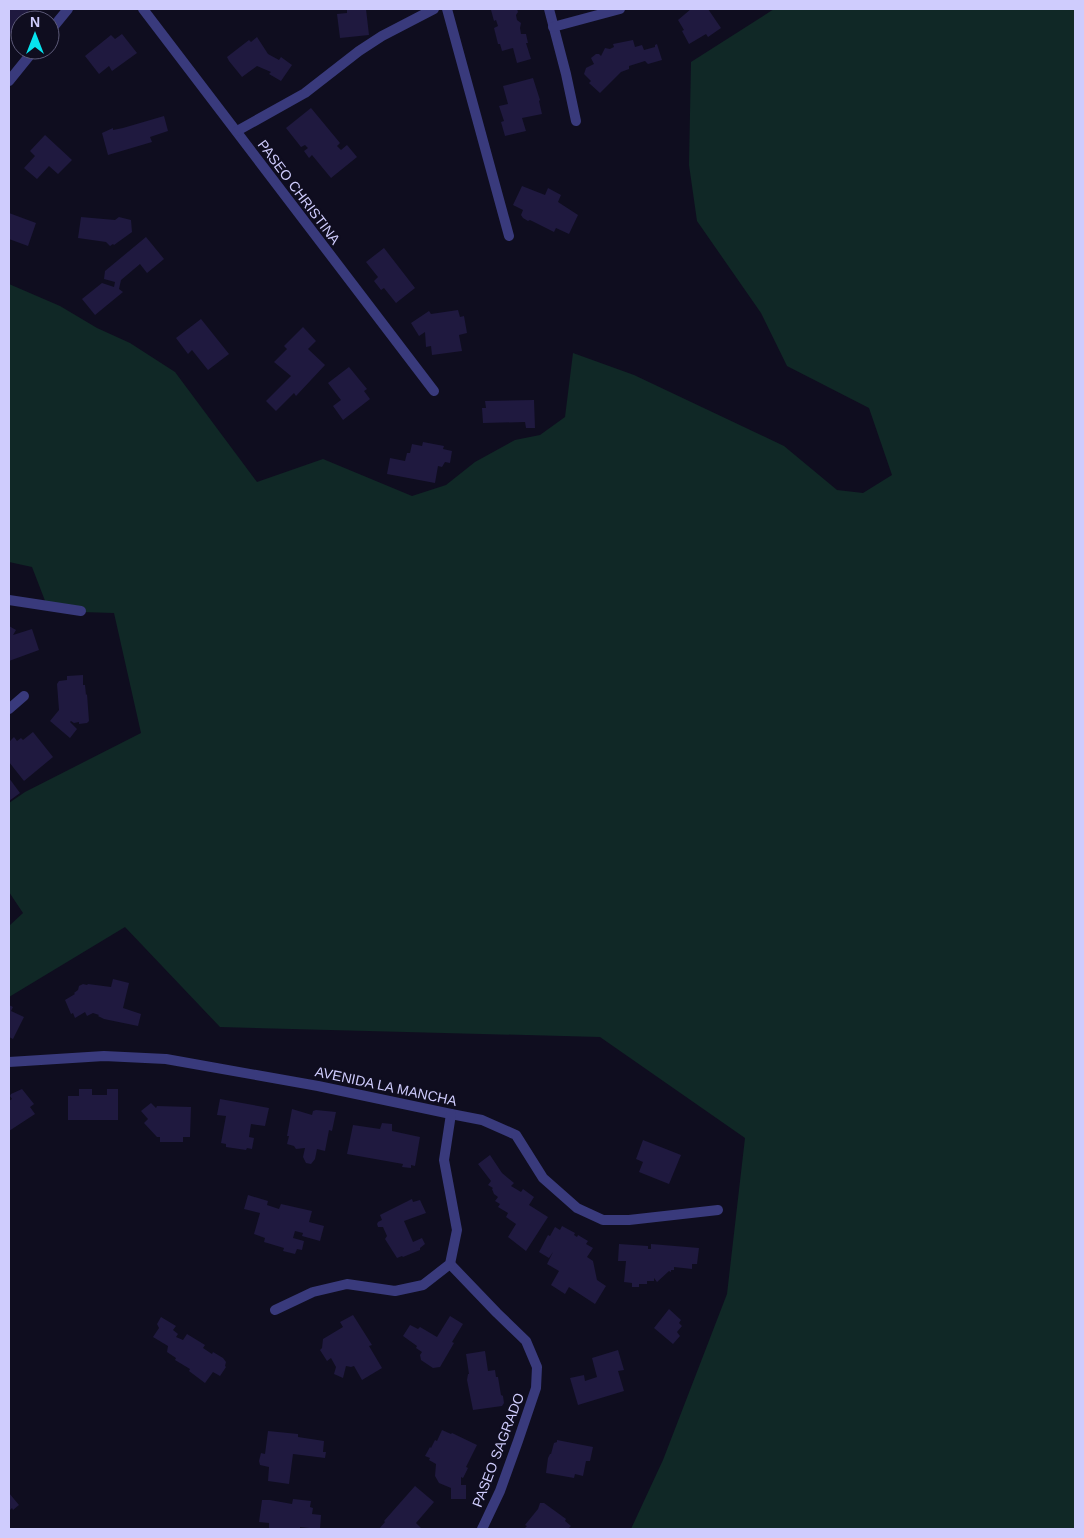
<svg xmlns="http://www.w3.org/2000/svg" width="1084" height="1538" viewBox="0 0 1084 1538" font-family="Arial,sans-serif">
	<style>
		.green { fill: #102826 }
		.building { fill: #1f193f }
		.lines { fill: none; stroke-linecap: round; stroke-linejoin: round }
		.minor { stroke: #393a7c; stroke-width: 10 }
		.labels { text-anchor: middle; stroke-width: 4.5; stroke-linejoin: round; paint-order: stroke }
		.street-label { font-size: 14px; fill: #cfccfd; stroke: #0f0d1f }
	</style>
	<rect width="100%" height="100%" fill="#0f0d1f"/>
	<polygon class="green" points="774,9 1075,9 1075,1529 631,1529 663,1460 727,1294 745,1138 600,1037 220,1027 125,927 9,997 9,926 23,913 9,892 9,803 25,792 141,733 114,613 49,611 32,567 9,562 9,284 60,306 97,328 130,343 175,372 257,482 323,459 412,496 446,485 475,462 515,440 540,435 565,417 573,353 634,375 784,446 837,490 863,493 892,475 869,408 787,366 761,313 697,221 689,165 691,62"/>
	<g class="building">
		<polygon points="9,9 29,9 25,20 20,20 19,36 9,33"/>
		<polygon points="347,9 366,9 369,35 340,38 337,14 347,13"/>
		<polygon points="496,9 517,9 518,12 516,15 517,20 521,23 520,28 521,34 526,34 528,43 526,43 531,59 517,63 513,48 502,51 500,44 498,44 494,28 498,26 496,20 494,21 491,10"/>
		<polygon points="691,9 708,9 721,28 708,37 706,34 689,44 682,31 684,30 678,20"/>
		<polygon points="122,34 137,53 112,71 109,66 99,74 85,56 111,35 115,39"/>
		<polygon points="257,37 268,54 279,60 281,57 292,65 281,81 269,74 271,72 257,66 242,77 229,61 227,57 249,40 251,42"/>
		<polygon points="633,40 635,47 642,45 644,50 655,47 655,45 657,44 662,60 648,64 645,61 629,66 629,69 621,72 600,93 589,83 591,81 584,74 586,68 594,64 591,58 596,54 599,54 601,56 605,48 610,49 614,47 613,44"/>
		<polygon points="533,78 540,100 539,101 542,114 522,118 526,131 505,136 501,122 504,121 499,106 508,104 503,86"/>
		<polygon points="311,108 340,143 337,146 341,150 347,145 357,157 331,178 312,155 309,158 304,151 308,148 305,145 301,147 286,128"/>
		<polygon points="164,116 168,131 150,137 152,142 108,155 102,133 113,128 113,130 123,128"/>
		<polygon points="45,135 72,160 58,174 49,166 37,179 24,168 35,156 30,151"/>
		<polygon points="522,186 545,195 548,188 561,195 558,202 578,215 569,234 556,228 554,232 530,220 528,221 523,218 521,215 523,210 513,205"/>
		<polygon points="9,213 36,223 28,246 9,239"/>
		<polygon points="81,217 115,220 119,217 131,220 132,232 114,245 113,244 110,246 106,242 78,238"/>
		<polygon points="146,237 164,259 147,273 140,264 121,280 119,289 123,292 95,315 82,299 102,283 114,287 115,282 104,279 105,271"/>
		<polygon points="384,248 415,288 396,303 384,288 381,290 374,281 378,277 366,262"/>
		<polygon points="458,310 460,317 464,316 467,333 459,335 462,351 432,355 431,346 426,347 425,332 419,336 411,323 429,311 431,314"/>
		<polygon points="201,319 229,354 208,370 192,350 188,354 176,338"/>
		<polygon points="303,327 316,341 308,349 325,365 296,396 294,393 276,411 266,401 291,376 274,362 287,349 284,346"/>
		<polygon points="349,367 367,389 364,391 370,399 343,420 333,406 341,400 328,383"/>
		<polygon points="534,400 535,428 526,428 525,422 483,423 482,408 486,408 485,401"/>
		<polygon points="423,442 444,446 443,449 452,451 450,463 445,462 442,467 438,466 435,483 387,474 390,458 405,461 407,453 410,453 412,444 422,446"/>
		<polygon points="9,626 16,630 13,635 32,629 39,650 9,661"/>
		<polygon points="83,675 83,685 85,685 86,695 87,694 89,721 87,723 79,724 79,722 74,723 71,721 70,722 77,729 70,738 50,721 59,710 57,684 59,681 67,680 67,676"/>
		<polygon points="33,732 53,757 24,781 9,762 9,742 14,737 17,741 21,738 23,740"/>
		<polygon points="9,778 20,793 9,801"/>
		<polygon points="113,979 129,983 123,1008 141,1014 138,1026 104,1019 98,1016 99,1015 93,1013 87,1016 85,1012 75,1018 73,1013 71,1014 65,1000 75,994 74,993 78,990 79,986 83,984 87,985 88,984 111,987"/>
		<polygon points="9,1005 13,1007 11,1011 24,1017 13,1039 9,1037"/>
		<polygon points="22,1089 34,1104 30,1107 35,1114 9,1131 9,1101 12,1099 10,1096 11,1094"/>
		<polygon points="79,1089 92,1089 92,1095 107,1095 107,1089 118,1089 118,1120 68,1120 68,1096 79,1096"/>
		<polygon points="220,1099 269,1108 265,1126 251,1124 249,1137 254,1138 252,1149 247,1148 246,1150 226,1147 226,1144 221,1143 226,1116 217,1115"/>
		<polygon points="151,1103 156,1108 157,1106 191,1107 190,1137 183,1137 183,1142 160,1142 160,1137 157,1137 144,1123 148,1119 141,1111"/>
		<polygon points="292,1109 312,1115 313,1111 316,1110 336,1112 332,1131 329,1130 325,1151 317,1149 315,1159 311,1164 306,1163 303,1157 305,1148 296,1149 294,1146 287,1144 289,1136 287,1136"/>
		<polygon points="382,1123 392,1124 392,1131 420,1137 415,1166 411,1165 411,1168 402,1167 403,1164 347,1154 353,1125 380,1129"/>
		<polygon points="643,1140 681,1155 669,1184 639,1172 643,1162 636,1159"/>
		<polygon points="490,1155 502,1173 514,1183 511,1186 521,1192 523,1189 534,1197 529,1205 548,1217 526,1251 508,1237 516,1224 506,1217 508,1213 498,1207 500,1204 495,1201 498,1197 494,1194 492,1189 493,1188 488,1185 491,1181 478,1164"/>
		<polygon points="248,1195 268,1201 267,1205 279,1209 281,1204 312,1211 309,1222 324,1226 320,1241 302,1236 303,1233 295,1231 293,1238 304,1241 302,1250 297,1249 295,1254 283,1251 284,1248 264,1242 265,1238 254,1234 260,1213 244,1209"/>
		<polygon points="412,1199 413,1202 420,1200 426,1213 404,1221 413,1242 422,1238 425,1244 420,1248 420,1250 403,1257 402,1256 397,1258 385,1239 387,1236 383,1227 378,1227 377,1224 378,1222 382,1220 380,1215"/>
		<polygon points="562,1226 575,1233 574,1235 577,1237 578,1235 588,1241 586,1244 593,1248 587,1257 593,1261 597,1280 606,1286 595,1304 569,1287 565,1294 551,1285 559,1271 547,1264 553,1252 549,1258 539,1252 548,1235 550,1236 555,1227 560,1230"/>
		<polygon points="619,1244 648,1246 648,1249 651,1249 651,1244 699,1248 697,1264 692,1264 692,1269 674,1267 674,1270 671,1270 671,1272 669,1271 657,1282 654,1278 654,1281 647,1281 647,1284 639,1284 639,1287 632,1287 632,1283 624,1282 626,1261 618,1261"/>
		<polygon points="669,1309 681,1320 679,1323 682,1326 677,1332 680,1336 673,1344 654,1328"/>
		<polygon points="353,1315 372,1345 369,1346 382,1368 362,1380 354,1366 351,1367 346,1366 343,1378 334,1374 336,1367 331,1358 327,1361 320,1350 322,1348 323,1339 343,1327 340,1322"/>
		<polygon points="450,1316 463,1324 452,1342 454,1343 440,1367 433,1368 421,1360 420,1355 422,1352 416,1348 417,1346 403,1336 410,1325 418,1329 420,1327 437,1337"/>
		<polygon points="161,1317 176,1326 173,1330 178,1334 176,1337 183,1340 187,1334 205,1345 203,1348 212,1354 213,1352 223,1358 226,1362 225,1366 226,1367 220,1376 213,1372 205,1383 189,1371 190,1369 175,1360 176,1358 167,1352 168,1346 153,1337 159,1328 157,1324"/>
		<polygon points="618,1350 624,1370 618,1371 624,1391 578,1405 570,1378 584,1375 585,1381 597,1377 592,1358"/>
		<polygon points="485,1351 488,1371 495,1370 496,1377 498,1377 501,1395 503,1396 504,1403 502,1406 473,1410 467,1380 468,1374 469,1374 466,1354"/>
		<polygon points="442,1430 451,1434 452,1433 477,1445 466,1467 468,1468 463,1478 461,1477 461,1485 466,1485 466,1499 451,1499 451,1488 439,1483 435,1476 436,1464 429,1460 430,1458 425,1456 430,1447 431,1448 435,1440 437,1441"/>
		<polygon points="268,1431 298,1434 298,1437 324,1441 323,1452 326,1452 325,1458 293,1454 289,1484 268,1481 269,1467 260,1465 259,1461 261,1453 265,1454"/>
		<polygon points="557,1440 593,1447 590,1461 586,1461 583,1476 575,1474 574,1478 546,1473 548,1458 550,1454 551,1454 554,1443 557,1442"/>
		<polygon points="415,1486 434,1502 416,1523 422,1529 379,1529 385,1522 384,1521"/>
		<polygon points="9,1493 19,1505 13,1510 12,1508 9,1511"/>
		<polygon points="293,1499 311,1501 310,1507 313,1508 312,1514 321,1515 320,1529 309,1529 309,1528 300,1527 300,1529 270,1529 269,1528 269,1523 259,1522 262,1500 270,1500 292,1504"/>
		<polygon points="540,1503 544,1503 566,1519 565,1521 571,1526 569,1528 570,1529 524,1529 527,1526 525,1525 538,1509"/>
	</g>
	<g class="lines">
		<g class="minor">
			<polyline points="143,9 434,391"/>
			<polyline points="447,9 509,236"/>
			<polyline points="549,9 566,74 576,121"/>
			<polyline points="553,27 620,9"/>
			<polyline points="50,31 68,9"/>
			<polyline points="9,81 34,50"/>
			<polyline points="237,131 305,93 359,51 382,36 434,9"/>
			<polyline points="9,600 81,611"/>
			<polyline points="9,709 24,696"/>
			<polyline points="9,1062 104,1056 166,1059 318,1086 451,1114 482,1120 516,1135 543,1178 577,1208 603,1220 629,1220 718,1210"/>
			<polyline points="450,1264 497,1313 526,1341 537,1367 536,1388 518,1441 500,1491 482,1529"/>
			<polyline points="275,1310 313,1292 347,1284 395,1291 423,1285 450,1264 457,1230 444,1160 451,1114"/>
		</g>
	</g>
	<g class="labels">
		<g class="street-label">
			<text transform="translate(299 192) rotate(53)" y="5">PASEO CHRISTINA</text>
			<text transform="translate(386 1086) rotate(12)" y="5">AVENIDA LA MANCHA</text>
			<text transform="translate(498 1450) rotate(-69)" y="5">PASEO SAGRADO</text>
		</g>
	</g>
	<rect width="1084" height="1538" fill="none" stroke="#cfccfd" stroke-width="20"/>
	<g transform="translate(35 35)"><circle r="24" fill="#0f0d1f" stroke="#5c5978"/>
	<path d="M0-4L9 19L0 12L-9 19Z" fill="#07e3ee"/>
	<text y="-8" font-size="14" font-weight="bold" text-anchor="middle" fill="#cfccfd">N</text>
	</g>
</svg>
